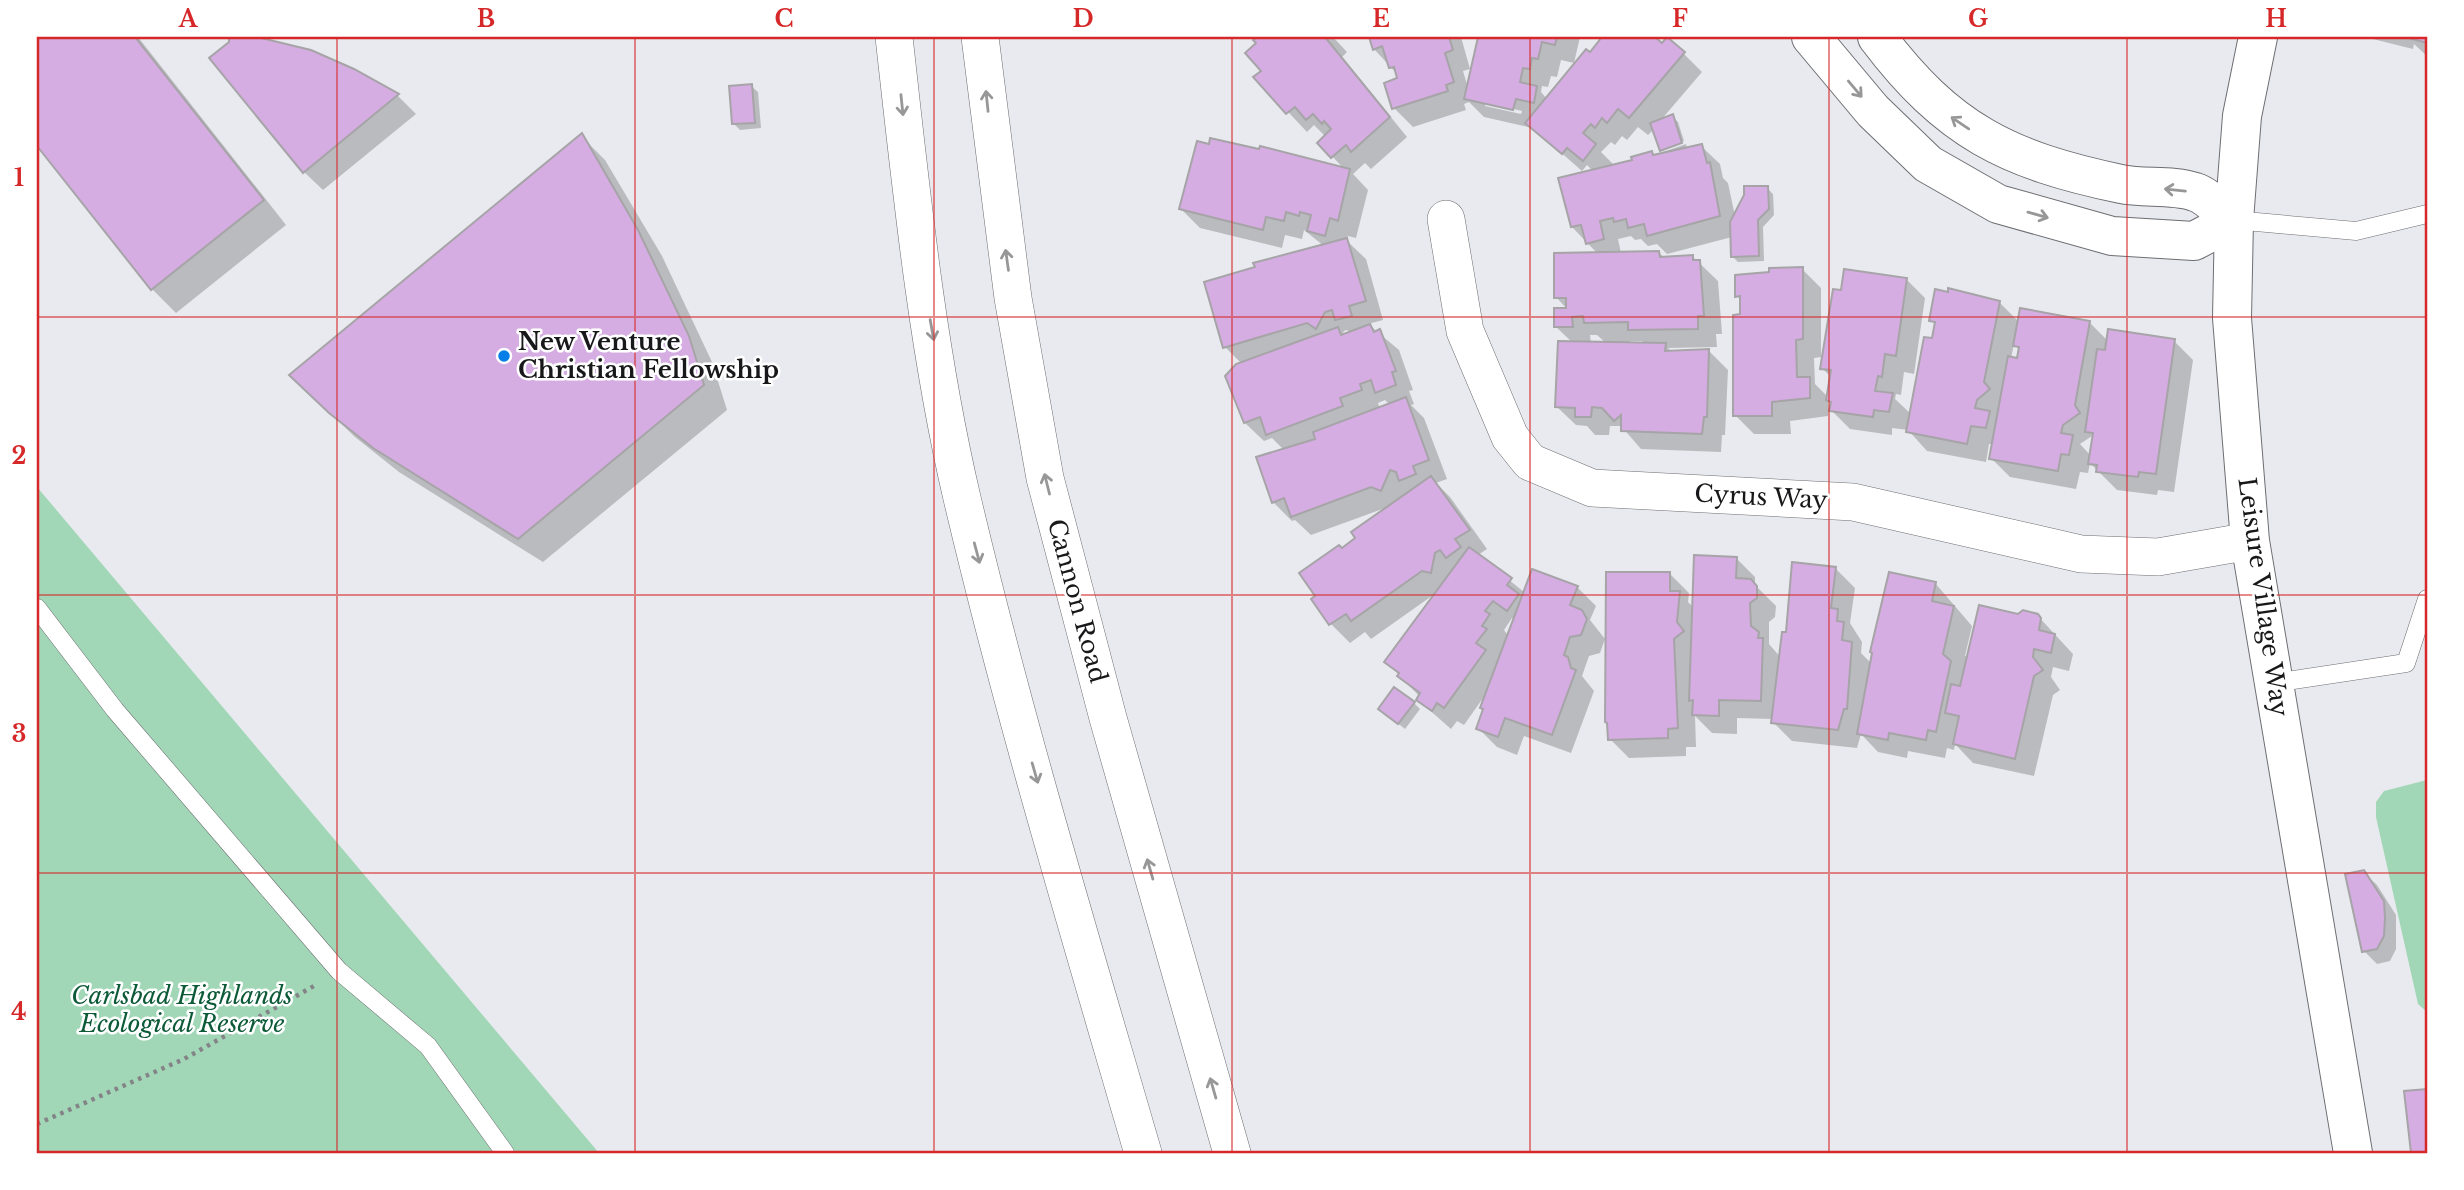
<svg xmlns="http://www.w3.org/2000/svg" width="2464" height="1190" viewBox="0 0 2464 1190" font-family="'Libre Baskerville',serif">
	<style>
		.green { fill: #a1d7b6 }
		.shadow { fill: #0003; fill-rule: evenodd }
		.building { fill: #d5ade2; stroke: #a6a4a7; stroke-width: 2 }
		.lines { fill: none; stroke-linecap: round; stroke-linejoin: round }
		.service-casing { stroke: #6d6e72; stroke-width: 19 }
		.minor-casing { stroke: #6d6e72; stroke-width: 38 }
		.tertiary-casing { stroke: #6d6e72; stroke-width: 40 }
		.path { stroke: #848488; stroke-width: 4.5; stroke-dasharray: 3.5 5; stroke-linecap: butt }
		.service { stroke: #fff; stroke-width: 18 }
		.minor { stroke: #fff; stroke-width: 37 }
		.tertiary { stroke: #fff; stroke-width: 38 }
		.oneway { stroke: #979798 }
		.grid { fill: none; stroke: #d62828; stroke-width: 2; stroke-opacity: 0.55 }
		.poi-dot { fill: #077fe6; stroke: #fff; stroke-width: 2.5 }
		.labels { text-anchor: middle; stroke-width: 5; stroke-linejoin: round; paint-order: stroke }
		.poi-label { font-size: 24px; font-weight: bold; fill: #18181a; stroke: #fff; text-anchor: start }
		.street-label { font-size: 24px; fill: #18181a; stroke: #fff }
		.park-label { font-size: 24px; font-style: italic; fill: #0c5a37; stroke: #fff }
		.neatline { fill: none; stroke: #d62828; stroke-width: 2.5 }
		.grid-label { font-size: 23px; text-anchor: middle; font-weight: bold; fill: #d62828 }
	</style>
	<rect width="100%" height="100%" fill="#e9eaef"/>
	<g class="green">
		<polygon points="37,487 599,1153 37,1153"/>
		<polygon points="2427,780 2427,1012 2418,1004 2376,817 2376,802 2384,791"/>
	</g>
	<g class="shadow">
		<polygon points="37,37 138,37 286,225 176,313 152,289 37,143"/>
		<polygon points="232,37 257,39 354,70 398,96 416,114 323,190 304,172 229,39"/>
		<path d="M1263 37H1333L1347 52 1342 57 1407 137 1371 169 1365 163 1353 174 1368 190 1356 238 1348 236 1347 241 1366 259 1383 320 1368 324 1399 350 1413 390 1409 391 1414 404 1411 405 1424 418 1447 479 1436 483 1450 497 1487 549 1478 555 1524 592 1577 587 1596 606 1590 620 1605 639 1600 653 1589 656 1582 676 1594 691 1571 753 1524 736 1517 755 1497 747 1478 728 1488 691 1464 725 1457 721 1451 729 1418 700 1420 697 1387 662 1436 593 1371 639 1365 632 1350 643 1331 624 1314 599 1342 550 1388 507 1311 535 1295 520 1292 521 1273 502 1284 450 1272 438 1264 441 1245 423 1242 364 1225 347 1324 246 1304 230 1302 239 1285 235 1282 248 1200 228 1181 209 1210 146 1345 170 1320 143 1326 137 1314 125 1307 132 1255 77 1263 71 1247 53ZM1347 330 1350 333 1341 337 1344 331ZM1385 400 1390 405 1380 409 1378 403ZM1512 618 1514 619 1507 634 1504 630Z"/>
		<path d="M1370 37H1461L1470 69 1463 71 1468 88 1479 37H1580L1574 63 1561 60 1557 77 1551 76 1548 87 1542 86 1541 92 1547 99 1605 37H1651L1662 45 1683 53 1702 72 1661 120 1672 116 1678 122 1684 141 1662 151 1654 129 1648 135 1638 127 1627 140 1622 136 1615 145 1611 142 1601 152 1615 166 1652 153 1655 157 1666 154 1663 152 1686 144 1687 149 1701 146 1720 164 1723 178 1728 183 1735 216 1767 188 1773 194 1774 215 1763 227 1764 261 1738 262 1732 256V237L1667 254 1657 244 1648 246 1641 239 1635 240 1631 236 1618 239 1621 253 1658 252 1666 259 1692 256 1718 281 1722 334H1716L1717 347 1668 348 1672 352 1709 351 1728 370 1725 435H1722L1721 452 1641 449 1621 426H1610L1609 435H1595L1587 426 1576 425 1557 407 1573 343 1556 327 1568 310 1556 297 1598 254 1572 227 1593 171 1587 165 1582 171 1533 128 1484 117 1469 102 1464 104 1466 110 1413 127 1394 108 1398 75 1374 49ZM1485 102 1522 111 1521 114 1485 106ZM1590 335H1597L1607 344H1591ZM1630 341H1642L1646 344H1630Z"/>
		<polygon points="2365,37 2427,37 2427,56 2414,44 2413,49"/>
		<polygon points="751,86 758,92 761,128 740,130 734,124"/>
		<polygon points="581,136 605,160 662,256 712,362 727,410 543,562 399,472 355,437 292,376"/>
		<path d="M1802 269 1821 288V357L1814 358 1815 384 1828 397 1831 377 1822 368 1843 292 1906 279 1925 298 1914 374 1904 372 1901 395 1896 394 1895 399 1911 414 1936 325 1931 320 1999 302 2019 322H2089L2108 341H2174L2193 360 2174 492 2158 490 2157 495 2117 490 2090 463 2088 473 2080 472 2076 489 2010 477 1991 458 1993 444H1989L1986 462 1927 451 1908 430 1892 428V435L1850 429 1831 410 1832 404 1828 400V416L1790 421 1791 434H1754L1735 415 1742 316V301L1737 296ZM2014 344 2020 350 2018 360 2011 358ZM2092 436 2094 438 2091 456 2080 444Z"/>
		<polygon points="1736,558 1755,577 1755,585 1776,606 1775,617 1769,622 1769,644 1781,658 1788,634 1836,569 1855,588 1850,623 1862,642 1861,653 1872,664 1935,583 1972,626 1965,656 1969,657 2019,616 2037,615 2073,654 2069,671 2053,667 2051,677 2060,690 2053,695 2034,776 1973,763 1955,744 1954,750 1947,748 1945,758 1908,751 1907,758 1878,752 1861,734 1857,748 1792,741 1773,722 1773,719 1737,718 1737,734 1712,733 1695,716 1696,747 1686,747 1686,756 1629,758 1610,739 1670,574 1689,593 1688,602 1694,608"/>
		<polygon points="1414,703 1420,709 1405,729 1380,709"/>
		<polygon points="2363,872 2377,885 2396,915 2396,949 2390,961 2377,964 2364,951"/>
	</g>
	<g class="building">
		<polygon points="37,37 135,37 264,200 151,290 37,146"/>
		<polygon points="229,37 257,37 311,50 354,69 399,94 303,173 209,58 229,42"/>
		<polygon points="1257,37 1325,37 1390,117 1351,152 1346,145 1331,158 1317,143 1331,129 1324,121 1322,124 1313,114 1306,120 1295,107 1286,114 1253,77 1261,71 1245,53 1256,43 1253,40"/>
		<polygon points="1369,37 1449,37 1453,50 1445,53 1454,82 1446,85 1448,91 1392,109 1384,83 1397,78 1394,67 1389,68 1382,46 1373,50"/>
		<polygon points="1478,37 1557,37 1555,45 1542,42 1538,59 1532,58 1530,69 1523,68 1520,82 1537,86 1534,103 1516,99 1513,110 1464,99"/>
		<polygon points="1602,37 1655,37 1662,43 1667,37 1685,52 1629,118 1618,109 1607,123 1602,118 1595,128 1591,124 1583,133 1596,144 1583,161 1567,148 1562,154 1525,123 1586,49 1590,52"/>
		<polygon points="2405,37 2427,37 2427,43"/>
		<polygon points="752,84 755,123 732,124 729,86"/>
		<polygon points="1673,114 1682,143 1660,151 1650,123"/>
		<polygon points="582,133 638,230 689,336 704,385 518,539 373,448 329,413 289,375"/>
		<polygon points="1210,138 1259,149 1260,146 1350,169 1338,221 1330,218 1325,236 1307,231 1311,215 1300,212 1299,216 1286,212 1284,221 1266,217 1263,230 1179,209 1197,141 1209,144"/>
		<polygon points="1702,144 1707,163 1710,162 1720,216 1647,236 1644,224 1628,228 1626,219 1614,222 1613,218 1600,221 1604,239 1586,244 1581,225 1571,227 1558,178 1632,160 1631,157 1652,151 1653,155"/>
		<polygon points="1744,186 1768,186 1769,209 1758,220 1759,256 1731,257 1730,222 1744,195"/>
		<polygon points="1347,238 1366,301 1349,306 1352,316 1335,320 1332,310 1325,312 1316,329 1307,323 1223,348 1204,282 1255,267 1253,263"/>
		<polygon points="1659,251 1660,257 1693,255 1693,260 1700,260 1704,316 1698,316 1698,329 1628,330 1628,322 1584,323 1583,316 1572,317 1573,327 1554,327 1554,308 1566,308 1566,298 1554,298 1554,253"/>
		<polygon points="1803,267 1803,339 1796,340 1797,377 1810,377 1810,398 1772,402 1772,416 1733,416 1733,315 1740,314 1740,296 1735,297 1735,275 1769,272 1769,268"/>
		<polygon points="1844,269 1907,278 1896,356 1885,354 1882,377 1878,376 1875,391 1893,393 1889,412 1874,410 1873,417 1829,411 1831,402 1826,400 1831,370 1820,369 1833,289 1841,290"/>
		<polygon points="1948,288 2000,301 1984,382 1990,389 1977,400 1975,408 1990,411 1986,428 1971,426 1967,444 1906,432 1924,337 1932,338 1935,322 1929,321 1935,289 1948,292"/>
		<polygon points="2020,308 2090,321 2075,405 2080,413 2063,425 2061,433 2073,435 2069,455 2061,454 2058,471 1989,459 2008,356 2017,358 2019,347 2013,346"/>
		<polygon points="1370,324 1374,332 1380,329 1396,371 1392,372 1396,385 1375,393 1371,380 1360,384 1362,390 1340,398 1343,406 1266,435 1260,417 1244,423 1225,376 1236,364 1338,327 1341,335"/>
		<polygon points="2108,329 2175,339 2156,474 2139,472 2138,477 2096,472 2097,465 2088,464 2093,433 2085,432 2097,349 2105,350"/>
		<polygon points="1558,341 1666,343 1665,351 1709,349 1707,417 1704,417 1702,434 1621,431 1621,415 1614,421 1602,408 1592,407 1591,417 1575,417 1575,408 1555,407"/>
		<polygon points="1406,397 1429,460 1413,466 1416,474 1399,481 1396,472 1390,470 1381,491 1371,487 1291,517 1284,498 1272,503 1256,457 1315,439 1313,432"/>
		<polygon points="1431,476 1470,530 1455,539 1461,547 1446,558 1440,550 1435,553 1431,573 1422,571 1351,621 1346,614 1329,625 1311,599 1315,596 1299,573 1339,545 1342,548 1355,538 1351,532"/>
		<polygon points="1469,547 1512,578 1507,585 1519,594 1507,611 1493,601 1485,611 1490,614 1482,626 1487,629 1476,643 1486,650 1444,708 1437,703 1432,711 1416,700 1420,693 1397,676 1399,673 1384,662"/>
		<polygon points="1694,555 1737,557 1736,578 1751,579 1757,586 1757,598 1750,603 1751,626 1759,632 1758,638 1763,638 1761,701 1719,700 1719,716 1692,715 1693,700 1689,701"/>
		<polygon points="1792,562 1836,567 1831,608 1838,609 1837,621 1844,622 1842,640 1852,642 1847,709 1844,709 1838,730 1771,723 1782,632 1786,632"/>
		<polygon points="1532,569 1578,586 1570,605 1582,610 1587,619 1581,635 1570,637 1564,655 1568,657 1571,668 1576,670 1552,735 1505,718 1498,737 1476,729 1483,709 1480,708"/>
		<polygon points="1606,572 1670,572 1670,591 1680,591 1677,622 1684,631 1674,639 1678,728 1668,729 1668,738 1608,740 1607,723 1605,722"/>
		<polygon points="1889,572 1936,582 1932,601 1954,606 1943,654 1951,661 1936,732 1928,730 1926,740 1889,733 1888,740 1857,734 1872,653 1870,652"/>
		<polygon points="1979,605 2018,614 2023,610 2038,614 2041,618 2039,630 2055,634 2051,653 2034,649 2033,657 2043,670 2034,676 2015,759 1953,744 1959,716 1945,713 1951,684 1960,686"/>
		<polygon points="1394,687 1415,702 1398,724 1378,709"/>
		<polygon points="2364,870 2384,901 2385,918 2384,936 2377,949 2362,952 2345,874"/>
		<polygon points="2427,1089 2427,1153 2411,1153 2404,1091"/>
	</g>
	<g class="lines">
		<defs>
			<g id="service">
				<polyline points="2234,220 2356,231 2427,214"/>
				<polyline points="37,608 115,710 339,971 428,1046 505,1153"/>
				<polyline points="2274,683 2406,663 2427,599"/>
			</g>
			<g id="minor">
				<path d="M894 37C911 189 927 349 962 498 1014 718 1080 936 1143 1153"/>
				<polyline points="980,37 1013,298 1045,478 1108,718 1232,1153"/>
				<polyline points="1446,219 1465,331 1510,437 1530,462 1592,488 1853,502 2081,554 2158,557 2250,541"/>
			</g>
			<g id="tertiary">
				<path d="M1811 37 1873 111 1928 164 1998 204 2112 236 2194 241 2234 220C2222 212 2208 196 2195 192 2172 184 2144 189 2121 184 2007 160 1948 131 1877 37"/>
				<polyline points="2258,37 2242,116 2234,220 2232,318 2250,541 2353,1153"/>
			</g>
		</defs>
		<use href="#service" class="service-casing"/>
		<use href="#minor" class="minor-casing"/>
		<use href="#tertiary" class="tertiary-casing"/>
		<polyline class="path" points="37,1124 184,1059 314,986"/>
		<use href="#service" class="service"/>
		<use href="#minor" class="minor"/>
		<use href="#tertiary" class="tertiary"/>
	</g>
	<defs><path id="oneway-shaft" d="M-6 0H5M1.5-3L5.5 0L1.5 3" fill="none" stroke-width="1.6" stroke-linecap="round" stroke-linejoin="round" transform="scale(1.75)"/></defs>
	<g class="oneway">
		<use href="#oneway-shaft" transform="translate(1855 89) rotate(50)"/>
		<use href="#oneway-shaft" transform="translate(987 101) rotate(-96)"/>
		<use href="#oneway-shaft" transform="translate(902 105) rotate(84)"/>
		<use href="#oneway-shaft" transform="translate(1960 123) rotate(-146)"/>
		<use href="#oneway-shaft" transform="translate(2175 190) rotate(-174)"/>
		<use href="#oneway-shaft" transform="translate(2038 215) rotate(16)"/>
		<use href="#oneway-shaft" transform="translate(1007 260) rotate(-98)"/>
		<use href="#oneway-shaft" transform="translate(932 330) rotate(80)"/>
		<use href="#oneway-shaft" transform="translate(1047 484) rotate(-104)"/>
		<use href="#oneway-shaft" transform="translate(977 553) rotate(75)"/>
		<use href="#oneway-shaft" transform="translate(1035 773) rotate(74)"/>
		<use href="#oneway-shaft" transform="translate(1150 869) rotate(-106)"/>
		<use href="#oneway-shaft" transform="translate(1213 1088) rotate(-106)"/>
	</g>
	<path class="grid" d="M337 37V1153M635 37V1153M934 37V1153M1232 37V1153M1530 37V1153M1829 37V1153M2127 37V1153M37 317H2427M37 595H2427M37 873H2427"/>
	<circle class="poi-dot" cx="504" cy="356" r="7"/>
	<g class="labels">
		<g class="poi-label">
			<text x="518" y="350">New Venture<tspan x="518" dy="28">Christian Fellowship</tspan></text>
		</g>
		<g class="street-label">
			<text transform="translate(1761 497) rotate(3)" y="8">Cyrus Way</text>
			<text transform="translate(2263 597) rotate(82)" y="8">Leisure Village Way</text>
			<text transform="translate(1077 601) rotate(75)" y="8">Cannon Road</text>
		</g>
		<g class="park-label">
			<text x="182" y="1004">Carlsbad Highlands<tspan x="182" dy="28">Ecological Reserve</tspan></text>
		</g>
	</g>
	<rect width="2464" height="1190" fill="none" stroke="#ffffff" stroke-width="77"/>
	<rect x="38" y="38" width="2388" height="1114" class="neatline"/>
	<g class="grid-label">
		<text x="188" y="27">A</text>
		<text x="486" y="27">B</text>
		<text x="784" y="27">C</text>
		<text x="1083" y="27">D</text>
		<text x="1381" y="27">E</text>
		<text x="1680" y="27">F</text>
		<text x="1978" y="27">G</text>
		<text x="2276" y="27">H</text>
		<text x="19" y="186">1</text>
		<text x="19" y="464">2</text>
		<text x="19" y="742">3</text>
		<text x="19" y="1020">4</text>
	</g>
</svg>
